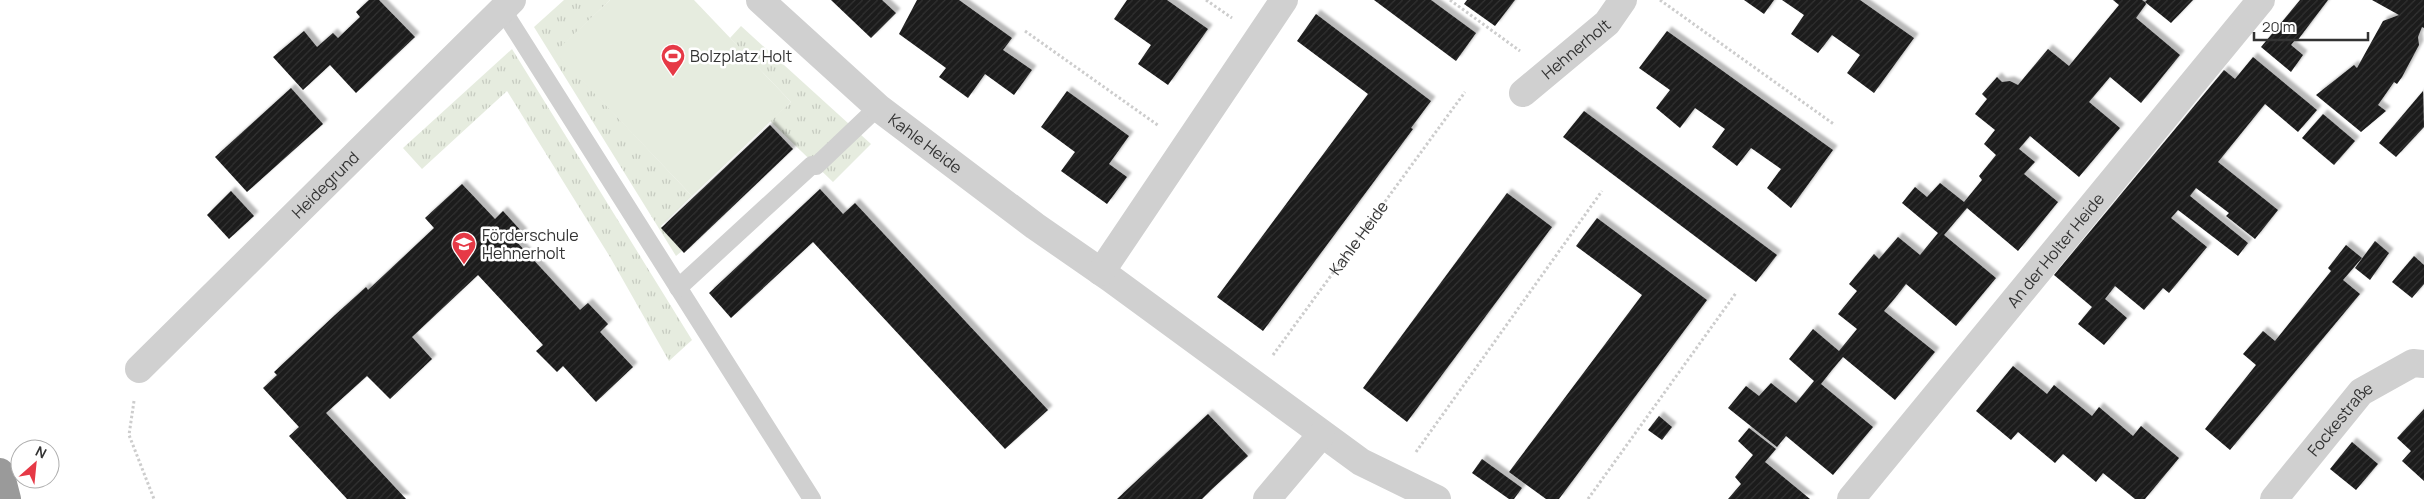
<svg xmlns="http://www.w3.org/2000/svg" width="2424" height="499" viewBox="0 0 2424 499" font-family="Manrope,sans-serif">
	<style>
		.grass { fill: url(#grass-tufts) }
		.pitch { fill: #e6ecdf }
		.building { fill: url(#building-hatch); filter: url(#shadow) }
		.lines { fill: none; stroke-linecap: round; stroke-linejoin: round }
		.path { stroke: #cdcdcd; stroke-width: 3; stroke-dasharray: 2.5 2.5; stroke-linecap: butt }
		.lane { stroke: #d0d0d0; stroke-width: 18 }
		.street { stroke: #d0d0d0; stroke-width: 28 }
		.highway { stroke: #9a9a9a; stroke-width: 28 }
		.labels { text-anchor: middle; stroke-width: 5; stroke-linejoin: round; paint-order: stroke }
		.street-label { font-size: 16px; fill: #333; stroke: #fff }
		.poi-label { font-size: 16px; fill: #333; stroke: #fff; text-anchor: start }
	</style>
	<defs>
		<pattern id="grass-tufts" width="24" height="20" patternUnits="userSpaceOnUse" patternTransform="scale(1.25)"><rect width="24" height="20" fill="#e6ecdf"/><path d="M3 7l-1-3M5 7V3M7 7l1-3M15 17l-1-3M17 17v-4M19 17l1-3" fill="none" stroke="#c6cbc0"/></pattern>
		<pattern id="building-hatch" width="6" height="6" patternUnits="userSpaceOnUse" patternTransform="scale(1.25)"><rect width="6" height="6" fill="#1a1a1a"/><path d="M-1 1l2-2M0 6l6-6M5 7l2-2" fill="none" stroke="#333"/></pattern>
		<filter id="shadow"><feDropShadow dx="4.5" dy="-4.5" stdDeviation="1" flood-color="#0004"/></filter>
	</defs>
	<rect width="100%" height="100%" fill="#fff"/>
	<g class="grass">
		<polygon points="564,0 610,0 556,52 692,196 661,226 682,251 676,256 534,27"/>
		<polygon points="741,26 871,144 833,182 770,121 791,102 730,38"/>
		<polygon points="512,49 692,340 669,361 610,257 507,91 422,169 403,148"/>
	</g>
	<polygon class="pitch" points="610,0 694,0 791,102 692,196 555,52"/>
	<g class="building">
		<polygon points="369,0 379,0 415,37 356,93 330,65 303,90 273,57 304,31 317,47 333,33 338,38 360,17 356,12"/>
		<polygon points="831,0 882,0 896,13 871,38"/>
		<polygon points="917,0 959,0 1012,38 1003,50 1032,70 1014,95 985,74 968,98 939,77 946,68 899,34"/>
		<polygon points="1127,0 1167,0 1208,29 1168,85 1138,64 1151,45 1114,19"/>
		<polygon points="1374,0 1431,0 1476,33 1456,61"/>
		<polygon points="1467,0 1515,0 1495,26 1464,4"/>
		<polygon points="1744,0 1774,0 1764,14"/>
		<polygon points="1782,0 1860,0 1914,38 1874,93 1847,73 1860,55 1832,35 1818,53 1791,34 1804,15"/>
		<polygon points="2113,0 2142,0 2145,2 2147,0 2193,0 2171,23 2145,2 2146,4 2136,18 2180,55 2141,103 2110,77 2089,102 2120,128 2079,177 2030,136 2019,149 2035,162 2024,174 2058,202 2018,251 1967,208 1955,222 1944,235 1996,278 1956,326 1906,284 1895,298 1884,311 1935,352 1895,400 1843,357 1832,370 1821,384 1873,427 1833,475 1786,436 1777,447 1728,408 1746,386 1759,396 1771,383 1796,403 1814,381 1789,359 1813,329 1839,351 1857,329 1838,314 1857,291 1849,284 1874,254 1879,259 1898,237 1920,255 1938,233 1902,203 1915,187 1927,197 1940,183 1964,202 1982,180 1979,176 1996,155 1984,144 1995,130 1975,114 1987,99 1982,94 1997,77 2002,82 2010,81 2018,85 2048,49 2069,66 2119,5"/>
		<polygon points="2300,0 2328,0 2297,41 2295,40 2291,45 2303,55 2291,72 2261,47"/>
		<polygon points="2372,0 2424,0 2424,28 2422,27 2418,37 2419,45 2402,77 2397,84 2394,82 2378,105 2386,111 2361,132 2316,95 2354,65 2357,68 2383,21 2399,15"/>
		<polygon points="1316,14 1431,101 1411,128 1413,129 1263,331 1217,297 1368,94 1297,41"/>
		<polygon points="1667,31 1833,150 1791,208 1767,188 1781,169 1751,148 1737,166 1712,147 1725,129 1695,108 1680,128 1656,108 1670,90 1639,68"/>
		<polygon points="2253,57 2317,110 2298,132 2265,104 2218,162 2278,210 2255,239 2226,216 2229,213 2196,188 2190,196 2248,243 2238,256 2178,210 2171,218 2207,247 2169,293 2163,288 2144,310 2115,286 2105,299 2127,318 2104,345 2078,324 2092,307 2054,275 2224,70 2235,79"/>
		<polygon points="291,88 323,124 247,192 215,157"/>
		<polygon points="1067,91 1129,136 1109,164 1127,177 1107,204 1061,171 1075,152 1041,127"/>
		<polygon points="2423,91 2424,127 2396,157 2379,143"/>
		<polygon points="1584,111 1777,255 1756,282 1563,137"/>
		<polygon points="2323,114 2355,141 2334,165 2302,138"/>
		<polygon points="770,125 793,149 684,253 661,228"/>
		<polygon points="462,184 495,219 503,211 523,233 515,240 580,310 588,303 608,324 600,332 633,367 596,402 563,366 557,372 536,351 543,345 478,275 412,337 432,359 390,399 367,376 326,413 406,499 347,499 289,436 299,427 263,388 277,375 274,372 335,315 366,287 368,290 434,228 425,218"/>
		<polygon points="820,189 843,214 855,203 1048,410 1005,449 813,242 731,318 709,293"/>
		<polygon points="231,191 254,216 229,239 207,215"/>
		<polygon points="1507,193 1552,227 1407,422 1363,388"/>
		<polygon points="1597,218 1707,300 1559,499 1546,499 1509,472 1642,295 1576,246"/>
		<polygon points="2375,241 2389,253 2370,280 2355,268"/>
		<polygon points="2346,245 2362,258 2343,280 2360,294 2230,450 2205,429 2256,365 2243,354 2263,331 2275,341 2331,271 2328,268"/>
		<polygon points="2414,256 2424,265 2424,284 2412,298 2392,282"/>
		<polygon points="2013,366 2047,394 2054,385 2092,416 2099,407 2133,436 2141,426 2179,458 2145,499 2135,499 2103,473 2096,482 2063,454 2055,463 2018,432 2011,440 1976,411"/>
		<polygon points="2424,409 2424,481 2402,461 2411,451 2397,438"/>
		<polygon points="1208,414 1248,456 1211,490 1202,499 1117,499"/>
		<polygon points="1659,416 1672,427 1662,440 1648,430"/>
		<polygon points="1749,428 1776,449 1765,462 1810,499 1728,499 1741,484 1735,477 1753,455 1738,441"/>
		<polygon points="2352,442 2378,464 2356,490 2330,469"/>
		<polygon points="1482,459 1522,488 1514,499 1509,499 1472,473"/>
	</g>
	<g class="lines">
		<g class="path">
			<polyline points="1206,0 1232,18"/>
			<polyline points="1450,0 1520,51"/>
			<polyline points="1660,0 1835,125"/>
			<polyline points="1025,31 1159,126"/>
			<path id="s1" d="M1273 355 1465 92"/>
			<polyline points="134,401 129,435 154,499"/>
			<polyline points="1416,452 1602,191"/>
			<polyline points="1588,499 1736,293"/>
		</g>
		<g class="lane">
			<polyline points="502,9 812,499"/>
			<polyline points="678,288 812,165 816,166 878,107"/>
		</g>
		<g class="street">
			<path id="s2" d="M760 0 880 109 1035 226 1110 278 1361 462 1437 499"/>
			<path id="s3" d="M1523 93 1607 23 1623 0"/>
			<polyline points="1101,272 1284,0"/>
			<path id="s4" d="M139 369 512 0"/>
			<polyline points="1267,499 1321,435"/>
			<path id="s5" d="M1851 499 2261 0"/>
			<path id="s6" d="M2274 499 2361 392 2413 363 2424 364"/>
		</g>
		<polyline class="highway" points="0,472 7,499"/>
	</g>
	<defs>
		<symbol id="stadium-pin" viewBox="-11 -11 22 30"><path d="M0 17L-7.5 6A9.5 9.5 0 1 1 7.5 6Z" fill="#e63946" stroke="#fff"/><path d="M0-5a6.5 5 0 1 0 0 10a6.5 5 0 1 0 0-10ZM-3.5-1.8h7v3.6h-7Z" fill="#fff"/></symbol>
		<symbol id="school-pin" viewBox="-11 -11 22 30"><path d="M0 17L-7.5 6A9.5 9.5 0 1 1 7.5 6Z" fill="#e63946" stroke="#fff"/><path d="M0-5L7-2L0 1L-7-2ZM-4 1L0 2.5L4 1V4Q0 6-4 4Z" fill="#fff"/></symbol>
	</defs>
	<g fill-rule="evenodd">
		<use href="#stadium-pin" x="659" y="42" width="28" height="38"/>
		<use href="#school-pin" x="450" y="230" width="28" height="38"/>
	</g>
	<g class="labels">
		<g class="street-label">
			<text dy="6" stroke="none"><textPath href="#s3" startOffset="69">Hehnerholt</textPath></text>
			<text dy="6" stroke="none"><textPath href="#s2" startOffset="219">Kahle Heide</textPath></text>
			<text dy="6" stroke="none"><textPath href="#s4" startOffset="262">Heidegrund</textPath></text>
			<text dy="6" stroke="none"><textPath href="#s1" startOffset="145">Kahle Heide</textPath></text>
			<text dy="6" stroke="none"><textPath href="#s5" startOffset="322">An der Holter Heide</textPath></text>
			<text dy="6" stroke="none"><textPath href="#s6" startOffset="104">Fockestraße</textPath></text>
		</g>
		<g class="poi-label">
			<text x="690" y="62">Bolzplatz Holt</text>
			<text x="482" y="241">Förderschule<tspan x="482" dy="18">Hehnerholt</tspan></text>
		</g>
	</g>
	<g transform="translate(35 464) rotate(27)"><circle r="24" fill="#ffffff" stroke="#adadad"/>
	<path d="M0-4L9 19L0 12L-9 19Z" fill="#e63946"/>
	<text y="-8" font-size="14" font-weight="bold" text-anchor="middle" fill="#333333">N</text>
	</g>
	<path d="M2254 32v8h114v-8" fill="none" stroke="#333333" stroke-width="2.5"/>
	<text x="2262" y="32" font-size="15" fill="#333333" stroke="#ffffff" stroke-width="4" paint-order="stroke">20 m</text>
</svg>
